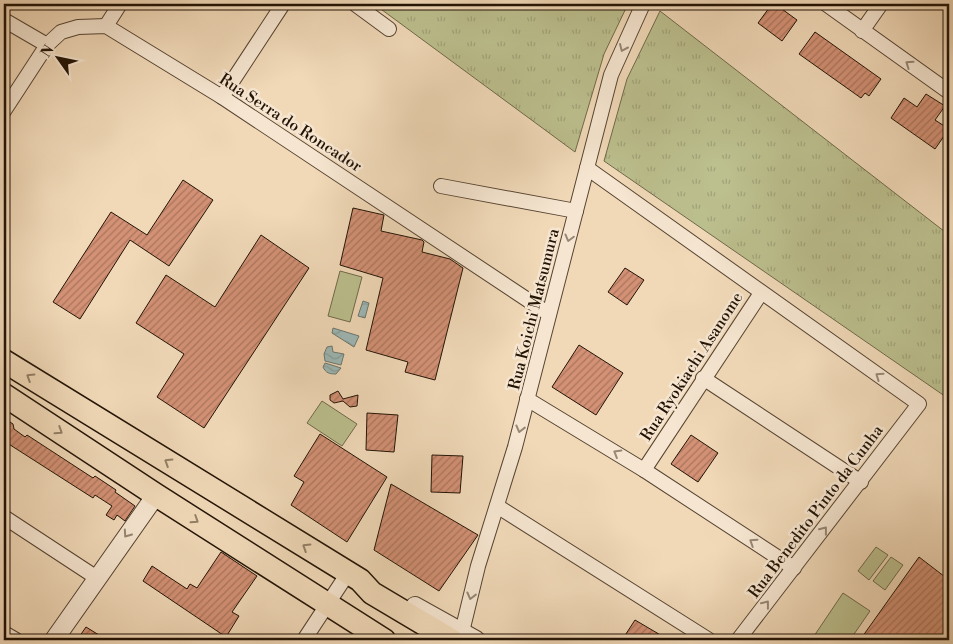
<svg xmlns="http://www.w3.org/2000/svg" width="953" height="644" viewBox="0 0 953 644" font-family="'Libre Bodoni',serif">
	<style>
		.grass { fill: url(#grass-tufts); stroke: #6f694a }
		.pitch { fill: #bcbf8e; stroke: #6f694a }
		.water { fill: url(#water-waves); stroke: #6c7770 }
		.building { fill: url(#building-hatch); stroke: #221305 }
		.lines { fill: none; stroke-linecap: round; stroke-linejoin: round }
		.minor-casing { stroke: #564432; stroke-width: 16 }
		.tertiary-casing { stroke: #564432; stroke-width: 20 }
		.primary-casing { stroke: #221305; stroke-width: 25 }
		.minor { stroke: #f6e6d1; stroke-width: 14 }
		.tertiary { stroke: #f6e6d1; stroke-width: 18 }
		.primary { stroke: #f1d9b8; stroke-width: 22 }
		.oneway { stroke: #978775 }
		.oneway2 { stroke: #948067 }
		.labels { text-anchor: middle; stroke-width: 5; stroke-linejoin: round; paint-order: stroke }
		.street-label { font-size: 16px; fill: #221305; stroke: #f6e6d1 }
	</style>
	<defs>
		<pattern id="grass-tufts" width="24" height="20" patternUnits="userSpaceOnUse" patternTransform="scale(1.25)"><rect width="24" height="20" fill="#bcbf8e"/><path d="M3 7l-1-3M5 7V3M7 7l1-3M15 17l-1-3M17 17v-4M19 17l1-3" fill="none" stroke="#a1a379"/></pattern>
		<pattern id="water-waves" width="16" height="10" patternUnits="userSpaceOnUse" patternTransform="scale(1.25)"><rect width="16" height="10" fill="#9db9b7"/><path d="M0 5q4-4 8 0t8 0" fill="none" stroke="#879e9c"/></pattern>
		<pattern id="building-hatch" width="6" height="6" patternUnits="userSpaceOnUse" patternTransform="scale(1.25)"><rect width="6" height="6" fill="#d39175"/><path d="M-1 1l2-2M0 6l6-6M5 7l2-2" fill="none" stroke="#ab755e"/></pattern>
	</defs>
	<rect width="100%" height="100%" fill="#f1d9b8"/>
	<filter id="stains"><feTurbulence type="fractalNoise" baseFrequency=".004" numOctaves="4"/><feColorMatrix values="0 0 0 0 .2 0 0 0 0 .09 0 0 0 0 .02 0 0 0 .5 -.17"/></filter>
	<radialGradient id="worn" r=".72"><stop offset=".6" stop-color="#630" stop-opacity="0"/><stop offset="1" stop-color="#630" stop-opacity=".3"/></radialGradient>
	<g class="grass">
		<polygon points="374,4 628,4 604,54 575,152"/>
		<polygon points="660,11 949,235 949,399 604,161 627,79"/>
	</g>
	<g class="pitch">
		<polygon points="340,271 362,277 350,322 328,316"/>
		<polygon points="322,401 357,424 342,446 307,423"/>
		<polygon points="876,547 888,555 869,580 858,571"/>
		<polygon points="891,557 903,565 885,590 873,581"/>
		<polygon points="843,593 870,611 850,640 821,640 814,636"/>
	</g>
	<g class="water">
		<polygon points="363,301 369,303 365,318 358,316"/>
		<polygon points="333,328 359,336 354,347 332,333"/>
		<polygon points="332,346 333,352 344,354 341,365 325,361 324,354 327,347"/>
		<path d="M325 363 341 368 336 374C329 374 326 373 323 367Z"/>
	</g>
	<g class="building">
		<polygon points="772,4 775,4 797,20 782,41 758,23"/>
		<polygon points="815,32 881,79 869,96 865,93 861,98 799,54"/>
		<polygon points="926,94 945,106 935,120 949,129 935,149 891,118 904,98 917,107"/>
		<polygon points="183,180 213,200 169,266 130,240 80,319 53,302 111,212 147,235"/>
		<polygon points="353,208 384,215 381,231 422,240 424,242 422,252 450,259 463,268 435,380 405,372 408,362 366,350 383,278 340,265"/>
		<polygon points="261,235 309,268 204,428 157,397 184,354 136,323 166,275 215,307"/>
		<polygon points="625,268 644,280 627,305 608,292"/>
		<polygon points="579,345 623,373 596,415 552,387"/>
		<polygon points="338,391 343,399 358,395 357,406 350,407 343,401 334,403 330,400 330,395"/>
		<polygon points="367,413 398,415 394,452 366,450"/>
		<polygon points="4,418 13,424 14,429 25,437 27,435 93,478 95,476 116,490 115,492 135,506 125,521 117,515 114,520 106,515 112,506 95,495 93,498 4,441"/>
		<polygon points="320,434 387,477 347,542 291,505 304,482 294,476"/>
		<polygon points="691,435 718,453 698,482 671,464"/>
		<polygon points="432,455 463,456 460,493 431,492"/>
		<polygon points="391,484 478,535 439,591 374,550"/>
		<polygon points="221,552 257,576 232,612 239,616 226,637 143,581 152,566 187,589 190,584 197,588"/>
		<polygon points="919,557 949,580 949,640 860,640"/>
		<polygon points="635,620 669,640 622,640"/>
		<polygon points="86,627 107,640 77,640"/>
	</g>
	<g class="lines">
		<defs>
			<g id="minor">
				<polyline points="355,4 389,29"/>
				<polyline points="826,4 949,92"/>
				<polyline points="4,20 47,45"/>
				<polyline points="106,26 120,4"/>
				<polyline points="862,31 881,4"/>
				<polyline points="222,97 283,4"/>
				<polyline points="4,111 47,45 61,32 78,27 106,26 222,97 549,314"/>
				<polyline points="587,168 919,404 738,640"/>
				<polyline points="441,186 576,211"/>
				<polyline points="703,378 861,482"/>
				<polyline points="527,399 644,470 794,568"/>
				<polyline points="644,470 761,293"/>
				<polyline points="497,506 709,640"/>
				<polyline points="4,517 97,578"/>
				<polyline points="4,633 16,640"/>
				<polyline points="304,640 348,573"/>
				<polyline points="460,640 478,566 515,447 611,75 643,4"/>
			</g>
			<g id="tertiary">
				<polyline points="415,606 476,640"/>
				<polyline points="54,640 156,495"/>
			</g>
			<g id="primary">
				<polyline points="4,361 360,580 372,593 451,640"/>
				<polyline points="4,395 156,495 384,640"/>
			</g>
		</defs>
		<use href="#minor" class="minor-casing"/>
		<use href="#tertiary" class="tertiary-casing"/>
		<use href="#primary" class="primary-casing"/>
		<use href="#minor" class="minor"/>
		<use href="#tertiary" class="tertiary"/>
		<use href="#primary" class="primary"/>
	</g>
	<defs><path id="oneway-chevron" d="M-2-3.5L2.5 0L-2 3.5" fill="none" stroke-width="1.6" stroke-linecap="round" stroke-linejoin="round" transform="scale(1.25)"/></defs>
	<g class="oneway">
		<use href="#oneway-chevron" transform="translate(623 48) rotate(114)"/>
		<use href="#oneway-chevron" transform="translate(909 64) rotate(-145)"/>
		<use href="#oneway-chevron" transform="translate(569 238) rotate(105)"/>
		<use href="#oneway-chevron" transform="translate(879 376) rotate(-145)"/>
		<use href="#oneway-chevron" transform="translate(520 429) rotate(104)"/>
		<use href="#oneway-chevron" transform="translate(617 453) rotate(-149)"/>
		<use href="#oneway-chevron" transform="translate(824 530) rotate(-52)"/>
		<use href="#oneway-chevron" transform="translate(127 534) rotate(125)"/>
		<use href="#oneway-chevron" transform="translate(753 542) rotate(-147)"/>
		<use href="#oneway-chevron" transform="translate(471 596) rotate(104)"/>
		<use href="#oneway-chevron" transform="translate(766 604) rotate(-52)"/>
	</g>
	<g class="oneway2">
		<use href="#oneway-chevron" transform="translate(30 377) rotate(-148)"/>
		<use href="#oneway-chevron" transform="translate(59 431) rotate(33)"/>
		<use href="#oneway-chevron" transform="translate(168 462) rotate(-148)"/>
		<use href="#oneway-chevron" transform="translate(195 520) rotate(33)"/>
		<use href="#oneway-chevron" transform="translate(306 547) rotate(-148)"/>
	</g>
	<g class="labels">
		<g class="street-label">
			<text transform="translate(291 122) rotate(33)" y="6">Rua Serra do Roncador</text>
			<text transform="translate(533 309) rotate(-76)" y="6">Rua Koichi Matsumura</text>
			<text transform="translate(691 366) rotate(-57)" y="6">Rua Ryokiachi Asanome</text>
			<text transform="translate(815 511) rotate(-53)" y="6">Rua Benedito Pinto da Cunha</text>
		</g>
	</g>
	<rect width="953" height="644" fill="none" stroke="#f1d9b8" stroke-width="20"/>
	<rect x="5" y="5" width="943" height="634" fill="none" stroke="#221305" stroke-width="2.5"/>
	<rect x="10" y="10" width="933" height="624" fill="none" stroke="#221305"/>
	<g transform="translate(58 58) rotate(303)" stroke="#f6e6d1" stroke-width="4" paint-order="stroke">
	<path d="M0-4L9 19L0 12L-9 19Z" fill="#221305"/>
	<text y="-8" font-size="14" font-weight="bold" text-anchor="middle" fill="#221305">N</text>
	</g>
	<rect width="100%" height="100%" filter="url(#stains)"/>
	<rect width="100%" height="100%" fill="url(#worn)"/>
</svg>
